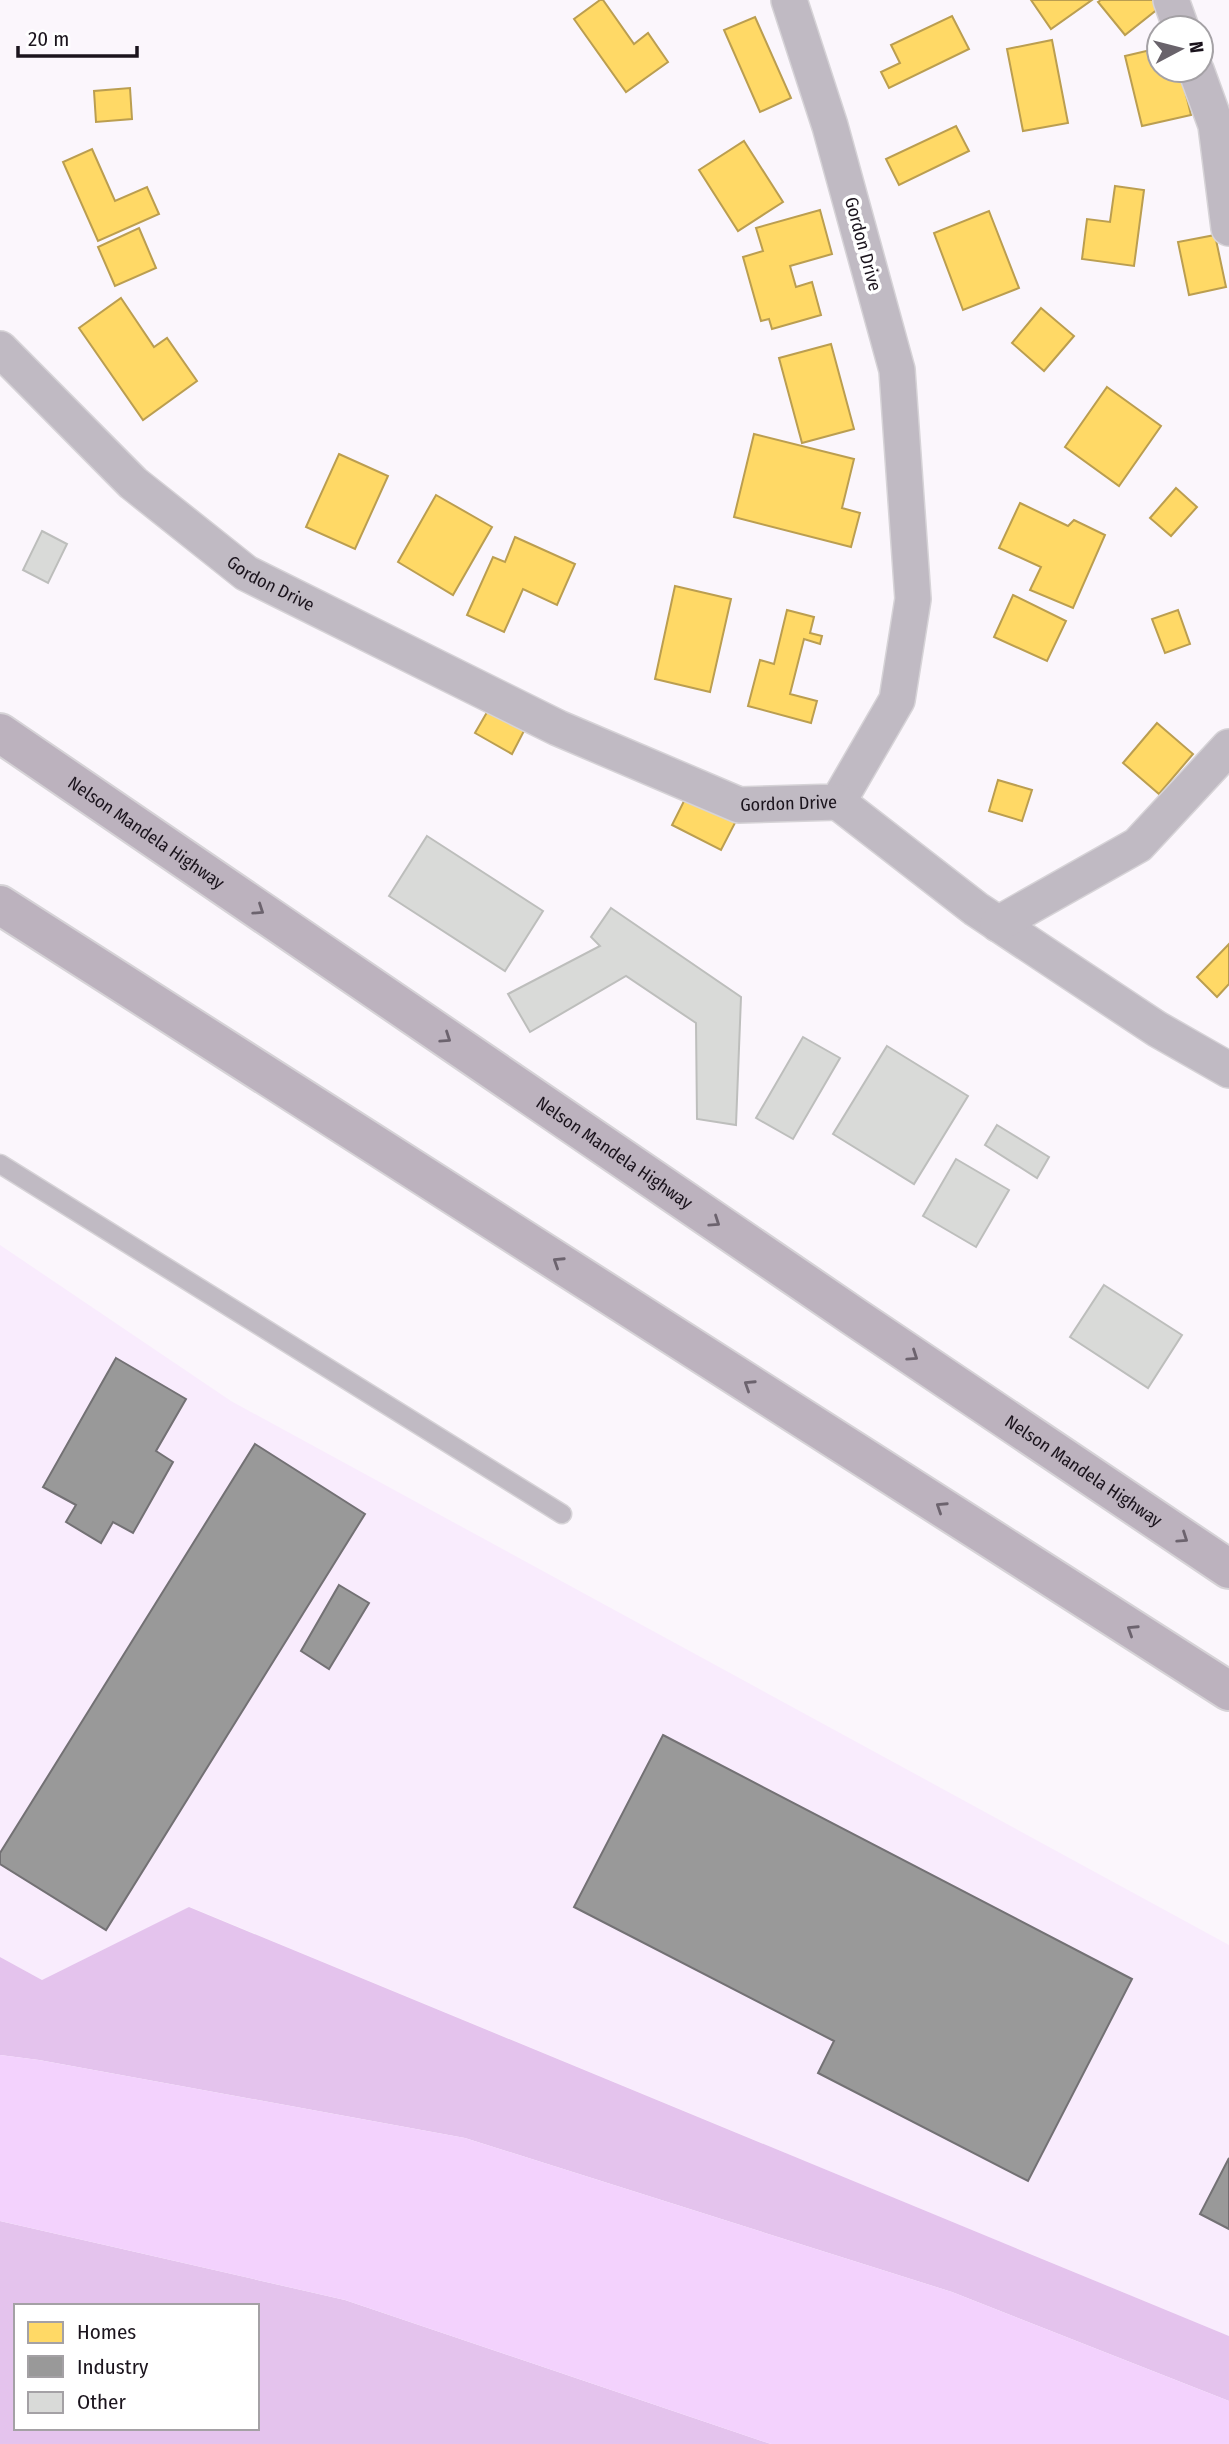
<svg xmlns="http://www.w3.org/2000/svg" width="1229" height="2444" viewBox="0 0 1229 2444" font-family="'Fira Sans Condensed',sans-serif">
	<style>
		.built { fill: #f9ecfd }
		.forest { fill: #e4c3ed; fill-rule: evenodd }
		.water { fill: #f3d2fd }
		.homes { fill: #ffd966; stroke: #bb9e50; stroke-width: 2 }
		.industry { fill: #999; stroke: #737174; stroke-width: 2 }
		.building { fill: #d9dad8; stroke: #bdbebc; stroke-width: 2 }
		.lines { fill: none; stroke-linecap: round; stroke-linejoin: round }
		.service-casing { stroke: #d6d3d7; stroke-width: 21 }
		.minor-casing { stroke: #d6d3d7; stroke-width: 38 }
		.trunk-casing { stroke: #d6d3d7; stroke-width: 42 }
		.service { stroke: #c0bac3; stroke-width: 18 }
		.minor { stroke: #c0bac3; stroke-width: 35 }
		.trunk { stroke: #bcb2be; stroke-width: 38 }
		.oneway { stroke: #6c636e }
		.labels { text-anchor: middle; stroke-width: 7; stroke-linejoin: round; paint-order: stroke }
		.street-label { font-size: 18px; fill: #1b141d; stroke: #fff }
	</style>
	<rect width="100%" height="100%" fill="#fbf6fc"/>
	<polygon class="built" points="0,1245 231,1401 1229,1945 1229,2336 190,1907 42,1980 0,1957"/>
	<g class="forest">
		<polygon points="189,1907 1229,2336 1229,2401 952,2292 465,2138 39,2060 0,2055 0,1957 42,1980"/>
		<path d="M0 2221 345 2300 771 2444H0ZM16 2306H257V2428H16Z"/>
	</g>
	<polygon class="water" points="0,2055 39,2060 465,2138 952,2292 1229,2401 1229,2444 771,2444 345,2300 0,2221"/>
	<g class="homes">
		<polygon points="600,0 603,0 634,44 648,33 668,62 626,92 574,19"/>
		<polygon points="1031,0 1092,0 1051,29"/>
		<polygon points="1101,0 1161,0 1164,4 1125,35 1098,2"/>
		<polygon points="952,16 969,49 889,88 881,72 900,63 891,45"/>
		<polygon points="755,17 791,98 760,112 724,30"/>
		<polygon points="1052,40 1068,123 1023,131 1007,49"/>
		<polygon points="1159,48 1159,70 1180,70 1191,115 1142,126 1125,56"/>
		<polygon points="130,88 132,119 96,122 94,91"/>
		<polygon points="956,126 969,151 899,185 886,159"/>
		<polygon points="744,141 783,202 738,231 699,170"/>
		<polygon points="92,149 115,201 147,187 159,214 98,241 63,162"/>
		<polygon points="1115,186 1144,190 1134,266 1082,259 1087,219 1110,222"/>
		<polygon points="820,210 832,254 790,266 796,287 812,282 821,315 772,329 769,319 761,321 743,257 763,251 756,228"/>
		<polygon points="989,211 1019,288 963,310 934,233"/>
		<polygon points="139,228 156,268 115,286 98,247"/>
		<polygon points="1215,235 1226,287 1189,295 1178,242"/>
		<polygon points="121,298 154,347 167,338 197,381 143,420 79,328"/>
		<polygon points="1041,308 1074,336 1044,371 1012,343"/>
		<polygon points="831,344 854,429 802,443 779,358"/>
		<polygon points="1107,387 1161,426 1119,486 1065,447"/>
		<polygon points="754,434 854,459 842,508 860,513 851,547 734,517"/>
		<polygon points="339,454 388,476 355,549 306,527"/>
		<polygon points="1176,488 1197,507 1171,536 1150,518"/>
		<polygon points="436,495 492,527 453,595 398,562"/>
		<polygon points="1020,503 1068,526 1074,520 1105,535 1073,608 1030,590 1041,567 999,548"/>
		<polygon points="515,537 575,564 557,605 523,589 504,632 467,615 493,557 505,562"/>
		<polygon points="675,586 731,599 710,692 655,679"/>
		<polygon points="1013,595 1066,621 1047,661 994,637"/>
		<polygon points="787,610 814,617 810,633 822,636 820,644 804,639 790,694 817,701 811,723 748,706 760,660 774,664"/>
		<polygon points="1178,610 1190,644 1165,653 1152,619"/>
		<polygon points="490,707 526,727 512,754 475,733"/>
		<polygon points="1157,723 1193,754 1159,794 1123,763"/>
		<polygon points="998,780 1032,790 1022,821 989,811"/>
		<polygon points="688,793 737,819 721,850 672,825"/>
		<polygon points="1229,944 1229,984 1217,997 1197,977"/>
	</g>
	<g class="industry">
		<polygon points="116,1358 186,1399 156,1451 173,1462 133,1533 113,1522 101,1543 66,1522 76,1505 43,1487"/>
		<polygon points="255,1444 365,1514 106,1930 0,1864 0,1853"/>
		<polygon points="339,1585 369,1603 329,1669 301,1651"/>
		<polygon points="663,1735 1132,1979 1028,2181 818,2073 834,2041 574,1907"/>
		<polygon points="1229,2158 1229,2229 1200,2214"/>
	</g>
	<g class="building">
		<polygon points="42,531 67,544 48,583 23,570"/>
		<polygon points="427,836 543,911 505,971 389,896"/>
		<polygon points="611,908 741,997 736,1125 697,1119 696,1023 626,976 530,1032 508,994 600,946 591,937"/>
		<polygon points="803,1037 840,1058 793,1139 756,1118"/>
		<polygon points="887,1046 968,1096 914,1184 833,1134"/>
		<polygon points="997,1125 1049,1157 1037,1178 985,1145"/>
		<polygon points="956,1159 1009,1190 976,1247 923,1216"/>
		<polygon points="1104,1285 1182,1335 1148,1388 1070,1337"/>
	</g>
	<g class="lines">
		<defs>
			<polyline id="service" points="0,1164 562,1514"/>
			<g id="minor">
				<polyline points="1171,0 1181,28"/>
				<polyline points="1196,70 1216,125 1229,228"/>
				<path id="s1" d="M0 349 133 483 246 573 558 728 739 805 838 802 897 700 913 599 897 370 830 126 789 0"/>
				<polyline points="838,802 976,909 1157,1029 1229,1070"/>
				<polyline points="998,924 1138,845 1229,747"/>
			</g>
			<g id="trunk">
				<path id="s2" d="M0 733 856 1318 1229 1569"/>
				<polyline points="0,905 1229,1691"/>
			</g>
		</defs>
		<use href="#service" class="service-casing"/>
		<use href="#minor" class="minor-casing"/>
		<use href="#trunk" class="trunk-casing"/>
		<use href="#service" class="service"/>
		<use href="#minor" class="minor"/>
		<use href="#trunk" class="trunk"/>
	</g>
	<defs><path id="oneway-chevron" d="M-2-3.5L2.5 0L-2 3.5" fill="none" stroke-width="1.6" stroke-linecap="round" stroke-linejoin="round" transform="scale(1.75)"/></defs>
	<g class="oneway">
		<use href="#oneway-chevron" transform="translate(259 910) rotate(34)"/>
		<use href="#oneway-chevron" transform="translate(446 1038) rotate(34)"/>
		<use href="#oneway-chevron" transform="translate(715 1222) rotate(34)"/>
		<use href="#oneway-chevron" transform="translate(558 1262) rotate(-147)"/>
		<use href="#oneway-chevron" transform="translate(913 1356) rotate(34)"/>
		<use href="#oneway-chevron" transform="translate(749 1385) rotate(-147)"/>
		<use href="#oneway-chevron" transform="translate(941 1507) rotate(-147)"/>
		<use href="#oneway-chevron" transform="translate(1183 1538) rotate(34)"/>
		<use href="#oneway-chevron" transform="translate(1132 1630) rotate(-147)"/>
	</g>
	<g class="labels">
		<g class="street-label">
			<text transform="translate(863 244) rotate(75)" y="6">Gordon Drive</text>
			<text dy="6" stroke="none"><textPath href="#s1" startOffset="360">Gordon Drive</textPath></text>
			<text dy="6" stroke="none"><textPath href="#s1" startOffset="928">Gordon Drive</textPath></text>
			<text dy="6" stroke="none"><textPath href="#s2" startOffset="177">Nelson Mandela Highway</textPath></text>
			<text dy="6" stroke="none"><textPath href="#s2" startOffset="744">Nelson Mandela Highway</textPath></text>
			<text dy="6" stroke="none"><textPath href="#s2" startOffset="1311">Nelson Mandela Highway</textPath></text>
		</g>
	</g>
	<rect x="14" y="2304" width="245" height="126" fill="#ffffff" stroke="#a4a1a5" stroke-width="2"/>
	<rect x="28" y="2322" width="35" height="21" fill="#ffd966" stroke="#a4a1a5" stroke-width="2"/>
	<text x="77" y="2339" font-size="21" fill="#1b141d">Homes</text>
	<rect x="28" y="2356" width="35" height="21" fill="#999999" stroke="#a4a1a5" stroke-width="2"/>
	<text x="77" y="2374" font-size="21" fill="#1b141d">Industry</text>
	<rect x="28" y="2392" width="35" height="21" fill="#d9dad8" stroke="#a4a1a5" stroke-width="2"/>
	<text x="77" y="2409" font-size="21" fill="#1b141d">Other</text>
	<g transform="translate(1180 49) rotate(83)"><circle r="33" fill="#ffffff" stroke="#a4a1a5" stroke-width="2"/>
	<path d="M0-5L12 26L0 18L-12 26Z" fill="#69636b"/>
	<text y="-10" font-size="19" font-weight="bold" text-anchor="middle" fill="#1b141d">N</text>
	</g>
	<path d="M18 46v10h119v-10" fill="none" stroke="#1b141d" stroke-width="3.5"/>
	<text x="28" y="46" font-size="21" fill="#1b141d" stroke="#ffffff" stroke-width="5" paint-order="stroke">20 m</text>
</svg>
